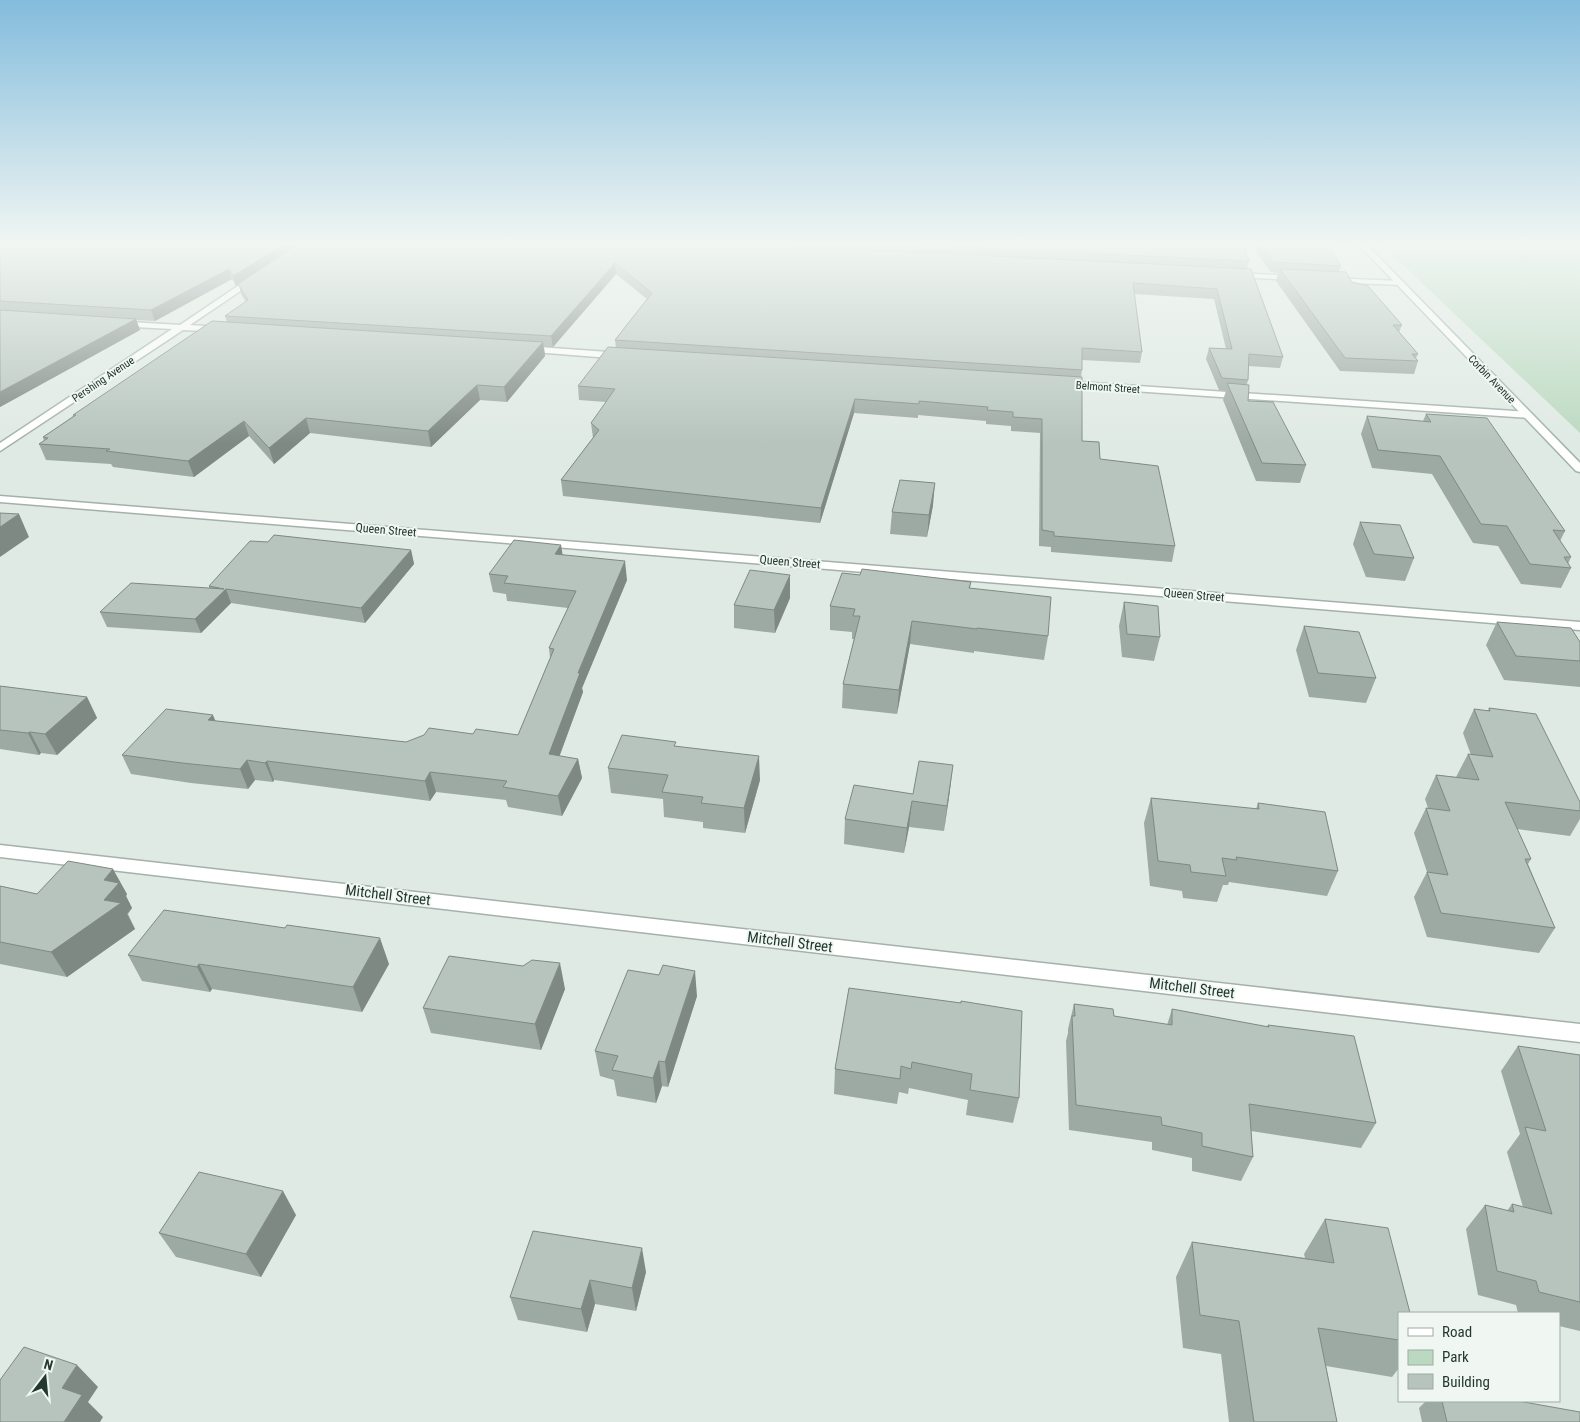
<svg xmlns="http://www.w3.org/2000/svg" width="1580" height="1422" viewBox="0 0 1580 1422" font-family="'Roboto Condensed',sans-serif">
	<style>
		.green { fill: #bbd9c0 }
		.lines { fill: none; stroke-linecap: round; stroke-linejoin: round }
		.street-casing { stroke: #a4b1aa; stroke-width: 3 }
		.secondary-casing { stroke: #a1b4ab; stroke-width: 3 }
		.street { fill: #fff; fill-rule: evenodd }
		.secondary { fill: #fff; fill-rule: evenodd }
		.wall { fill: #9da9a3 }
		.shaded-wall { fill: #7f8984 }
		.building { fill: #b6c4bd; stroke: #7f8984 }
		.labels { text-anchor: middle; stroke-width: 4; stroke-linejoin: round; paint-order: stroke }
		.far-street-label { font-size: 11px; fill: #233830; stroke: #f0f7f3 }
		.street-label { font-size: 12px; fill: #233830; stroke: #f0f7f3 }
		.near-street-label { font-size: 15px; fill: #233830; stroke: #f0f7f3 }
	</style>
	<rect width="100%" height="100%" fill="#e0eae4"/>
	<polygon class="green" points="1382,245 1580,245 1580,433"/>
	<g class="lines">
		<defs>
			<g id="street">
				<polygon points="1231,273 1298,276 1302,278 1298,280 1234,277 1231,277"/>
				<polygon points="254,275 261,277 190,325 221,327 225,330 224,332 183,330 0,451 0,443 172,329 117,326 113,323 114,321 180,325"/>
				<polygon points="1328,278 1400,281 1404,283 1400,285 1331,282 1328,282"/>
				<polygon points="524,346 623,353 628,356 623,359 521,351 519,349"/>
				<polygon points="1063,381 1528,412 1533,415 1528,418 1060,386 1058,384"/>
				<polygon points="0,496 1580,622 1580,630 0,502"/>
				<polygon points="0,845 1580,1024 1580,1042 0,857"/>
			</g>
			<polygon id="secondary" points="1359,245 1367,245 1580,463 1580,472 1576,471"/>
		</defs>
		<use href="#street" class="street-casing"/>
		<use href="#secondary" class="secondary-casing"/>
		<use href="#street" class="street"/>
		<use href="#secondary" class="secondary"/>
	</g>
	<g class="wall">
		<polygon points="0,245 1243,245 1249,261 1247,269 1283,357 1280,368 1248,366 1248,380 1247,384 1248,401 1306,465 1300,483 1256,481 1223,400 1226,391 1219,390 1206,359 1209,348 1226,349 1214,299 1134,294 1142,352 1140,363 1082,360 1082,370 1081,377 1082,441 1100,459 1175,546 1172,562 1051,552 1051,547 1039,546 1040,433 1011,431 1011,426 986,424 986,421 918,415 918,418 854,413 820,523 563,496 561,480 593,438 591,423 606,402 579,400 578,386 616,348 615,340 647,299 616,274 553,347 544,347 545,356 507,402 480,400 431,447 310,433 274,464 249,436 194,477 113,467 111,464 46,460 39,444 44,441 43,437 73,416 73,415 227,322 225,316 246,302 241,294 239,285 236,286 232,279 155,321 136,320 140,330 0,407"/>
		<polygon points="1251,245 1328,245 1341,266 1339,272 1402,325 1399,332 1418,354 1416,358 1418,361 1414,374 1340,371 1276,281 1278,273 1271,272"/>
		<polygon points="1426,414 1565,531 1560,541 1571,557 1568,564 1571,568 1561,588 1521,584 1498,546 1473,543 1432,474 1372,468 1361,434 1367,416 1423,421"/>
		<polygon points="933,505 927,537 890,534 892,512"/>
		<polygon points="1360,522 1414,558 1405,581 1366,577 1353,544"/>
		<polygon points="411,550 414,564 365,623 231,603 201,633 107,627 100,612 209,588 209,586"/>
		<polygon points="563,555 627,580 582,688 583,692 559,756 578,759 582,778 562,816 508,807 506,800 436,792 430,801 274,780 273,782 255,780 248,789 191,783 131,774 122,755 216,721 406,742 473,734 518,735 550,658 549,648 568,608 507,601 506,594 493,592 489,574"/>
		<polygon points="860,575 971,582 970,588 1048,636 1044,660 974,651 974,653 910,644 897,714 842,708 843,684 854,639 852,639 852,632 830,630 830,606"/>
		<polygon points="790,598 775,633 734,628 734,605"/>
		<polygon points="1124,602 1160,637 1154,661 1122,657 1119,626"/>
		<polygon points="1497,622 1580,642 1580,687 1504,680 1486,645"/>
		<polygon points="1304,626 1376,678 1366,703 1309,697 1296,650"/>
		<polygon points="0,686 87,697 97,718 57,755 41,753 39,755 0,749"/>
		<polygon points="1489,708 1580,802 1580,819 1570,836 1517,829 1531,859 1528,864 1555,928 1539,953 1427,937 1414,897 1427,872 1414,833 1426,808 1428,808 1425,799 1436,775 1456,777 1468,754 1471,755 1463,733 1474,709 1488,711"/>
		<polygon points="676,746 760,780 745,833 703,828 703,822 664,817 663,799 611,793 608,768"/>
		<polygon points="950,790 944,831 909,827 904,853 844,844 845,819 913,794"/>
		<polygon points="1151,798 1256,809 1258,803 1338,871 1327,896 1229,882 1228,885 1223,885 1217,902 1183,898 1182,891 1150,886 1144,823"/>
		<polygon points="0,886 37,894 127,894 126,896 132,908 128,914 135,929 67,977 0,964"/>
		<polygon points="128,955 389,964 362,1012 212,989 210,992 142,981"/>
		<polygon points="849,988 1019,1098 1013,1123 966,1115 968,1100 909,1088 908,1094 899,1092 897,1104 834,1094 835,1069"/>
		<polygon points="565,989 541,1050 431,1033 423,1008"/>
		<polygon points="697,996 668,1087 662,1086 656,1103 617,1096 614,1080 600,1076 595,1051"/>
		<polygon points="1074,1004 1114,1016 1167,1025 1172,1009 1267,1027 1268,1025 1376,1123 1361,1148 1251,1131 1253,1157 1241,1181 1192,1171 1192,1158 1152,1150 1152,1142 1069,1130 1066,1041 1068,1033 1068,1029"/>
		<polygon points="1518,1046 1580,1055 1580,1331 1559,1326 1559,1313 1518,1313 1516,1305 1478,1295 1466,1229 1485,1205 1507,1211 1512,1204 1523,1207 1507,1152 1520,1134 1501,1071"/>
		<polygon points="296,1215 261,1277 176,1257 159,1233"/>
		<polygon points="1325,1219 1399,1313 1399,1368 1392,1377 1326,1366 1337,1422 1229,1422 1221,1354 1183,1348 1176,1277 1192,1242 1305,1258 1304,1254"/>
		<polygon points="533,1231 646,1272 636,1311 595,1304 587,1332 518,1320 510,1297"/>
		<polygon points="1426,1401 1442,1401 1580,1422 1422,1422 1419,1408"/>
	</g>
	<g class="shaded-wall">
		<polygon points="283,245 301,245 236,286 233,276"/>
		<polygon points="615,263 616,274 553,347 551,336"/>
		<polygon points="229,269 232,279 155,321 151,310"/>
		<polygon points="136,319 140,330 0,407 0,392"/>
		<polygon points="543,342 545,356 507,402 504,387"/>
		<polygon points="477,385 480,400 431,447 428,431"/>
		<polygon points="855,399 854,413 820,523 821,508"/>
		<polygon points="306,418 310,433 274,464 269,448"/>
		<polygon points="244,421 249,436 194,477 188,461"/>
		<polygon points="935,483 933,505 927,537 929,515"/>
		<polygon points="19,514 29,537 0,557 0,527"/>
		<polygon points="561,545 564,563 555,554"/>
		<polygon points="411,550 414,564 365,623 361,608"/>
		<polygon points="625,561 627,580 582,688 583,692 553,774 549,754 578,673"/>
		<polygon points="790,575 790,598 775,633 774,610"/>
		<polygon points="226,589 231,603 201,633 195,619"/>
		<polygon points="912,621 910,644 897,714 899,690"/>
		<polygon points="87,697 97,718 57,755 45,734"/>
		<polygon points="213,715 221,734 208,720"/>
		<polygon points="30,732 41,753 39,755 28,733"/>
		<polygon points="759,756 760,780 745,833 744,808"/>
		<polygon points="578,759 582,778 562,816 558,796"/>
		<polygon points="247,760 255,780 248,789 240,769"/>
		<polygon points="267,761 274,780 273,782 265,763"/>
		<polygon points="953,765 950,790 944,831 947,806"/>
		<polygon points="430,772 436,792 430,801 425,781"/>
		<polygon points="912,801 909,827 904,853 907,828"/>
		<polygon points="113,869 127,894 126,896 132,908 127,914 135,929 67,977 51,952 104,900 104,880"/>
		<polygon points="380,938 389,964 362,1012 353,987"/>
		<polygon points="560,963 565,989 541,1050 535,1024"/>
		<polygon points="199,964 212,989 210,992 197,967"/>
		<polygon points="695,971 697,996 668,1087 665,1062"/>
		<polygon points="659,1061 662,1086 656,1103 653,1078"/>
		<polygon points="283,1191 296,1215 261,1277 246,1254"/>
		<polygon points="642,1248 646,1272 636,1311 632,1288"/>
		<polygon points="590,1280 595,1304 587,1332 581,1309"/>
		<polygon points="77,1365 98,1387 88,1402 103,1417 100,1422 64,1422 62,1388"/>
	</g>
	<g class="building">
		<polygon points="0,245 283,245 233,276 229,269 151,310 0,301"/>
		<polygon points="297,245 771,245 1251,269 1283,357 1249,354 1248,380 1222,378 1209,348 1232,349 1217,289 1133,283 1142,352 1082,348 1082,370 615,340 652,293 615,263 551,336 225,316 248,300 238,284"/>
		<polygon points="921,245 1243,245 1249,261"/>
		<polygon points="1261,245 1328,245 1341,266 1273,262"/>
		<polygon points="1280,269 1346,272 1352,282 1368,286 1402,325 1393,325 1418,354 1412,354 1418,361 1345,358"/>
		<polygon points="0,310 136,319 0,392"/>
		<polygon points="212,321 543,342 504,387 477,385 428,431 306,418 269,448 244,421 188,461 106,451 110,449 39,444 48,438 43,437 76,415 73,415"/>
		<polygon points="608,347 1082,377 1082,441 1099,442 1100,459 1158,466 1175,546 1054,536 1054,532 1042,530 1042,419 1013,417 1013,412 987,410 988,407 919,401 919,404 855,399 821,508 561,480 599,430 591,423 615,389 578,386"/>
		<polygon points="1227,383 1249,385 1248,401 1273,402 1306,465 1262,463"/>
		<polygon points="1426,414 1487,418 1565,531 1553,530 1571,557 1564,557 1571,568 1530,564 1507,526 1481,524 1440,456 1378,450 1367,416 1431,422"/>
		<polygon points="900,480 935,483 929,515 892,512"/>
		<polygon points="0,513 19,514 0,527"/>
		<polygon points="1360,522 1400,525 1414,558 1374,554"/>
		<polygon points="274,535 411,550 361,608 226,589 195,619 100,612 131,583 224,589 209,586 250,541 268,542"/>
		<polygon points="514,540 561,545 555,554 625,561 578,673 580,673 549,754 578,759 558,796 503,787 507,781 430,772 425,781 267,761 265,763 247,760 240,769 182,763 122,755 166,709 213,715 208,720 406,742 424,735 429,728 473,734 476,729 518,735 554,649 549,648 576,591 504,583 508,576 489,574"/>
		<polygon points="862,569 971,582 969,588 1051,597 1048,636 977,628 977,629 912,621 899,690 843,684 860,616 853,616 855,609 830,606 842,573 860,575"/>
		<polygon points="750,570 790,575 774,610 734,605"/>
		<polygon points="1124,602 1158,606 1160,637 1127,634"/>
		<polygon points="1497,622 1571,628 1580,642 1580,661 1516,656"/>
		<polygon points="1304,626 1359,632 1376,678 1318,673"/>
		<polygon points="0,686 87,697 45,734 30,732 28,733 0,730"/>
		<polygon points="1489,708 1536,714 1580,802 1580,811 1505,802 1531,859 1525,859 1555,928 1441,913 1427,872 1448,875 1426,808 1450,811 1436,775 1479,780 1468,754 1493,757 1474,709 1490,711"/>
		<polygon points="622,735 676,742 674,746 759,756 744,808 701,803 703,797 662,792 668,775 608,768"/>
		<polygon points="919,761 953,765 947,806 912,801 907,828 845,819 854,785 913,794"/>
		<polygon points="1151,798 1259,809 1258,803 1325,812 1338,871 1236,857 1237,860 1222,858 1226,876 1191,872 1190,865 1158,861"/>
		<polygon points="68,861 113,869 104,880 119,883 104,900 121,903 51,952 0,942 0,886 37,894"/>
		<polygon points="164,910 285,928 287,925 380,938 353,987 199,964 197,967 128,955"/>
		<polygon points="449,956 523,966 532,960 560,963 535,1024 423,1008"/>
		<polygon points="663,965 695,971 665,1062 659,1061 653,1078 612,1070 618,1056 595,1051 628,970 659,975"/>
		<polygon points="849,988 961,1003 961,1001 1022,1011 1019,1098 970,1090 972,1074 912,1062 911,1069 901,1066 900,1079 835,1069"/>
		<polygon points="1074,1004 1113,1009 1114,1016 1172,1025 1172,1009 1269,1027 1268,1025 1354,1036 1376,1123 1249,1104 1253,1157 1202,1146 1202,1133 1162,1125 1161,1117 1076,1105 1072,1016 1075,1016"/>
		<polygon points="1518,1046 1580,1055 1580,1302 1539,1292 1536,1281 1497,1271 1485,1205 1514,1212 1512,1204 1552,1214 1525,1127 1546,1131"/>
		<polygon points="199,1172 283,1191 246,1254 159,1233"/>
		<polygon points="1325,1219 1388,1228 1410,1313 1399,1313 1399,1340 1318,1328 1337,1422 1254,1422 1239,1321 1200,1315 1192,1242 1334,1263"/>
		<polygon points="533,1231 642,1248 632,1288 590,1280 581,1309 510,1297"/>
		<polygon points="24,1347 77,1365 62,1388 82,1395 64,1422 0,1422 0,1380"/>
		<polygon points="1442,1401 1518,1401 1580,1412 1580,1422 1447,1422"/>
	</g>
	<linearGradient id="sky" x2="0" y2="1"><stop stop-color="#83bcdc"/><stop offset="0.55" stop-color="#f1f6f3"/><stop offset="1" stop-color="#f1f6f3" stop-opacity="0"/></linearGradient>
	<rect width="1580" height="444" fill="url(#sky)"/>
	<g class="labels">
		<g class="far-street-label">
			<text transform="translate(103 379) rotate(-34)" y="4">Pershing Avenue</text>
			<text transform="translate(1492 379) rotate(46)" y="4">Corbin Avenue</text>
			<text transform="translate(1108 387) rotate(4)" y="4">Belmont Street</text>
		</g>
		<g class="street-label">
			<text transform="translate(386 530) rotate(5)" y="4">Queen Street</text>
			<text transform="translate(790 562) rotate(5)" y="4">Queen Street</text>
			<text transform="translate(1194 595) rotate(5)" y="4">Queen Street</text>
		</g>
		<g class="near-street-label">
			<text transform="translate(388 895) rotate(7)" y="5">Mitchell Street</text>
			<text transform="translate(790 942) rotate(7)" y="5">Mitchell Street</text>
			<text transform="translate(1192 988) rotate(7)" y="5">Mitchell Street</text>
		</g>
	</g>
	<rect x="1398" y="1312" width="162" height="90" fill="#f0f7f3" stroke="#9eaba5"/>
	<rect x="1408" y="1328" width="25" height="8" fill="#ffffff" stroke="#9eaba5"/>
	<text x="1442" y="1337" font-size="15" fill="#233830">Road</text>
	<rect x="1408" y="1350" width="25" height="15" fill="#bbd9c0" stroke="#9eaba5"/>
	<text x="1442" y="1362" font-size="15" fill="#233830">Park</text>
	<rect x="1408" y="1374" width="25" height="15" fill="#b6c4bd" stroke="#9eaba5"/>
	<text x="1442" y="1387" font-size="15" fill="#233830">Building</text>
	<g transform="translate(45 1377) rotate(16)" stroke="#f0f7f3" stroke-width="4" paint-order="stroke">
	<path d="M0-4L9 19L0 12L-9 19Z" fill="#233830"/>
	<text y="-8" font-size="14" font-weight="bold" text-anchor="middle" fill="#233830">N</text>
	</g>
</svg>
